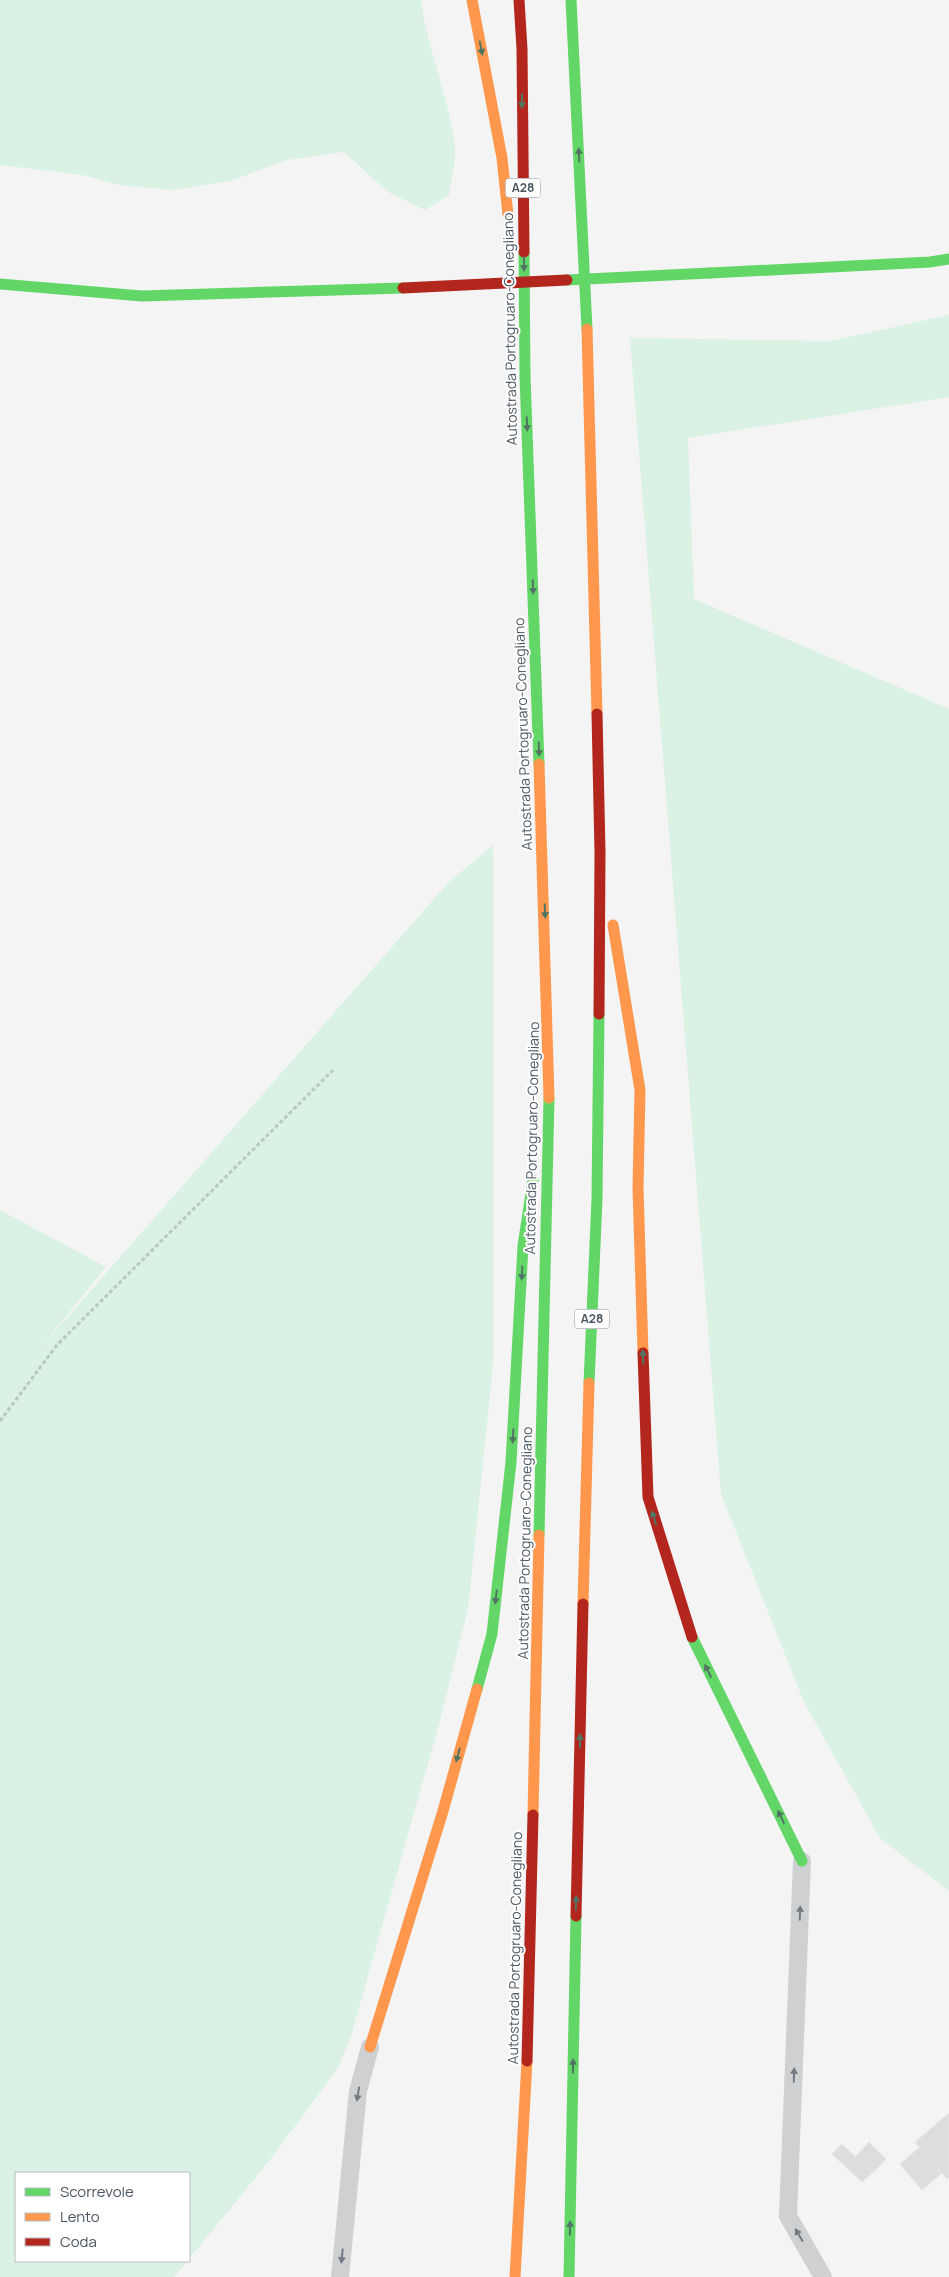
<svg xmlns="http://www.w3.org/2000/svg" width="949" height="2277" viewBox="0 0 949 2277" font-family="Manrope,sans-serif">
	<style>
		.green { fill: #d9f2e3 }
		.building { fill: #ddddde; stroke: #e5e6e7 }
		.lines { fill: none; stroke-linecap: round; stroke-linejoin: round }
		.path { stroke: #bcc7c4; stroke-width: 3; stroke-dasharray: 4 2.5; stroke-linecap: butt }
		.lane { stroke: #ced0d2; stroke-width: 18 }
		.fast { stroke: #63d668; stroke-width: 11 }
		.slow { stroke: #ff974d; stroke-width: 11 }
		.jam { stroke: #b3261e; stroke-width: 11 }
		.fast-bridge { stroke: #63d668; stroke-width: 11 }
		.jam-bridge { stroke: #b3261e; stroke-width: 11 }
		.oneway { fill: #507663 }
		.oneway2 { fill: #727b83 }
		.labels { text-anchor: middle; stroke-width: 4; stroke-linejoin: round; paint-order: stroke }
		.shield { fill: #fff; stroke: #808990; stroke-width: 1 }
		.shield-label { font-size: 12px; font-weight: bold; fill: #4a5661 }
		.street-label { font-size: 14px; fill: #4a5661; stroke: #fff }
	</style>
	<rect width="100%" height="100%" fill="#f4f4f4"/>
	<g class="green">
		<path d="M0 0H421C427 50 450 98 455 149 456 163 451 180 449 195L425 210 388 192 344 152 287 160 230 181 172 190 119 185 83 175 0 165Z"/>
		<polygon points="949,315 949,397 688,438 694,599 949,709 949,1891 880,1838 804,1702 721,1494 630,338 830,341"/>
		<polygon points="493,845 493,1365 468,1609 438,1728 351,2036 338,2068 269,2161 189,2259 189,2173 16,2173 16,2261 187,2261 174,2277 0,2277 0,1210 106,1267 37,1352 447,884"/>
	</g>
	<g class="building">
		<polygon points="949,2113 949,2177 947,2179 915,2142"/>
		<polygon points="869,2142 886,2159 873,2173 855,2157"/>
		<polygon points="842,2144 872,2173 862,2182 832,2154"/>
		<polygon points="920,2147 942,2173 922,2190 900,2164"/>
	</g>
	<g class="lines">
		<polyline class="path" points="0,1421 57,1345 333,1070"/>
		<g class="lane">
			<polyline points="802,1861 788,2216 823,2277"/>
			<polyline points="340,2277 358,2091 370,2047"/>
		</g>
		<g class="fast">
			<polyline points="571,0 587,329"/>
			<polyline points="524,252 525,376 539,764"/>
			<polyline points="710,273 930,262 949,259"/>
			<polyline points="0,284 142,296 403,288"/>
			<polyline points="589,1383 597,1199 599,1014"/>
			<polyline points="539,1535 549,1098"/>
			<polyline points="692,1637 802,1861"/>
			<polyline points="477,1689 492,1634 511,1462 523,1246 533,1180"/>
			<polyline points="569,2277 576,1916"/>
		</g>
		<g class="slow">
			<polyline points="472,0 502,158 508,215"/>
			<polyline points="587,329 597,714"/>
			<polyline points="539,764 549,1098"/>
			<polyline points="613,925 640,1090 638,1187 643,1353"/>
			<polyline points="583,1604 589,1383"/>
			<polyline points="533,1815 539,1535"/>
			<polyline points="370,2047 443,1811 477,1689"/>
			<polyline points="515,2277 527,2061"/>
		</g>
		<g class="jam">
			<polyline points="519,0 522,49 524,252"/>
			<polyline points="597,714 600,852 599,1014"/>
			<polyline points="643,1353 648,1497 692,1637"/>
			<polyline points="576,1916 583,1604"/>
			<polyline points="527,2061 533,1815"/>
		</g>
		<polyline class="fast-bridge" points="567,280 710,273"/>
		<polyline class="jam-bridge" points="403,288 567,280"/>
	</g>
	<defs><path id="oneway-solid" d="M-6-.8H1V-3.2L6.5 0L1 3.2V.8H-6Z" transform="scale(1.25)"/></defs>
	<g class="oneway">
		<use href="#oneway-solid" transform="translate(481 48) rotate(79)"/>
		<use href="#oneway-solid" transform="translate(522 101) rotate(90)"/>
		<use href="#oneway-solid" transform="translate(579 155) rotate(-93)"/>
		<use href="#oneway-solid" transform="translate(524 264) rotate(90)"/>
		<use href="#oneway-solid" transform="translate(527 424) rotate(88)"/>
		<use href="#oneway-solid" transform="translate(533 587) rotate(88)"/>
		<use href="#oneway-solid" transform="translate(539 749) rotate(88)"/>
		<use href="#oneway-solid" transform="translate(545 911) rotate(88)"/>
		<use href="#oneway-solid" transform="translate(522 1273) rotate(93)"/>
		<use href="#oneway-solid" transform="translate(643 1357) rotate(-92)"/>
		<use href="#oneway-solid" transform="translate(513 1436) rotate(93)"/>
		<use href="#oneway-solid" transform="translate(654 1518) rotate(-108)"/>
		<use href="#oneway-solid" transform="translate(496 1597) rotate(97)"/>
		<use href="#oneway-solid" transform="translate(708 1671) rotate(-116)"/>
		<use href="#oneway-solid" transform="translate(580 1741) rotate(-89)"/>
		<use href="#oneway-solid" transform="translate(458 1755) rotate(105)"/>
		<use href="#oneway-solid" transform="translate(781 1817) rotate(-116)"/>
		<use href="#oneway-solid" transform="translate(576 1903) rotate(-89)"/>
		<use href="#oneway-solid" transform="translate(573 2066) rotate(-89)"/>
		<use href="#oneway-solid" transform="translate(570 2228) rotate(-89)"/>
	</g>
	<g class="oneway2">
		<use href="#oneway-solid" transform="translate(800 1913) rotate(-88)"/>
		<use href="#oneway-solid" transform="translate(794 2075) rotate(-88)"/>
		<use href="#oneway-solid" transform="translate(358 2094) rotate(99)"/>
		<use href="#oneway-solid" transform="translate(799 2235) rotate(-120)"/>
		<use href="#oneway-solid" transform="translate(342 2256) rotate(96)"/>
	</g>
	<g class="labels">
		<g class="shield">
			<rect x="505.5" y="178.5" width="35" height="19" rx="4"/>
			<rect x="574.5" y="1309.5" width="35" height="19" rx="4"/>
		</g>
		<g class="shield-label">
			<text x="523" y="192">A28</text>
			<text x="592" y="1323">A28</text>
		</g>
		<g class="street-label">
			<text transform="translate(510 329) rotate(-91)" y="5">Autostrada Portogruaro-Conegliano</text>
			<text transform="translate(523 734) rotate(-92)" y="5">Autostrada Portogruaro-Conegliano</text>
			<text transform="translate(532 1138) rotate(-89)" y="5">Autostrada Portogruaro-Conegliano</text>
			<text transform="translate(525 1543) rotate(-89)" y="5">Autostrada Portogruaro-Conegliano</text>
			<text transform="translate(515 1948) rotate(-89)" y="5">Autostrada Portogruaro-Conegliano</text>
		</g>
	</g>
	<rect x="15" y="2172" width="175" height="90" fill="#ffffff" stroke="#b7bbc0"/>
	<rect x="25" y="2188" width="25" height="8" fill="#63d668" stroke="#b7bbc0"/>
	<text x="60" y="2197" font-size="15" fill="#4a5661">Scorrevole</text>
	<rect x="25" y="2213" width="25" height="8" fill="#ff974d" stroke="#b7bbc0"/>
	<text x="60" y="2222" font-size="15" fill="#4a5661">Lento</text>
	<rect x="25" y="2238" width="25" height="8" fill="#b3261e" stroke="#b7bbc0"/>
	<text x="60" y="2247" font-size="15" fill="#4a5661">Coda</text>
</svg>
